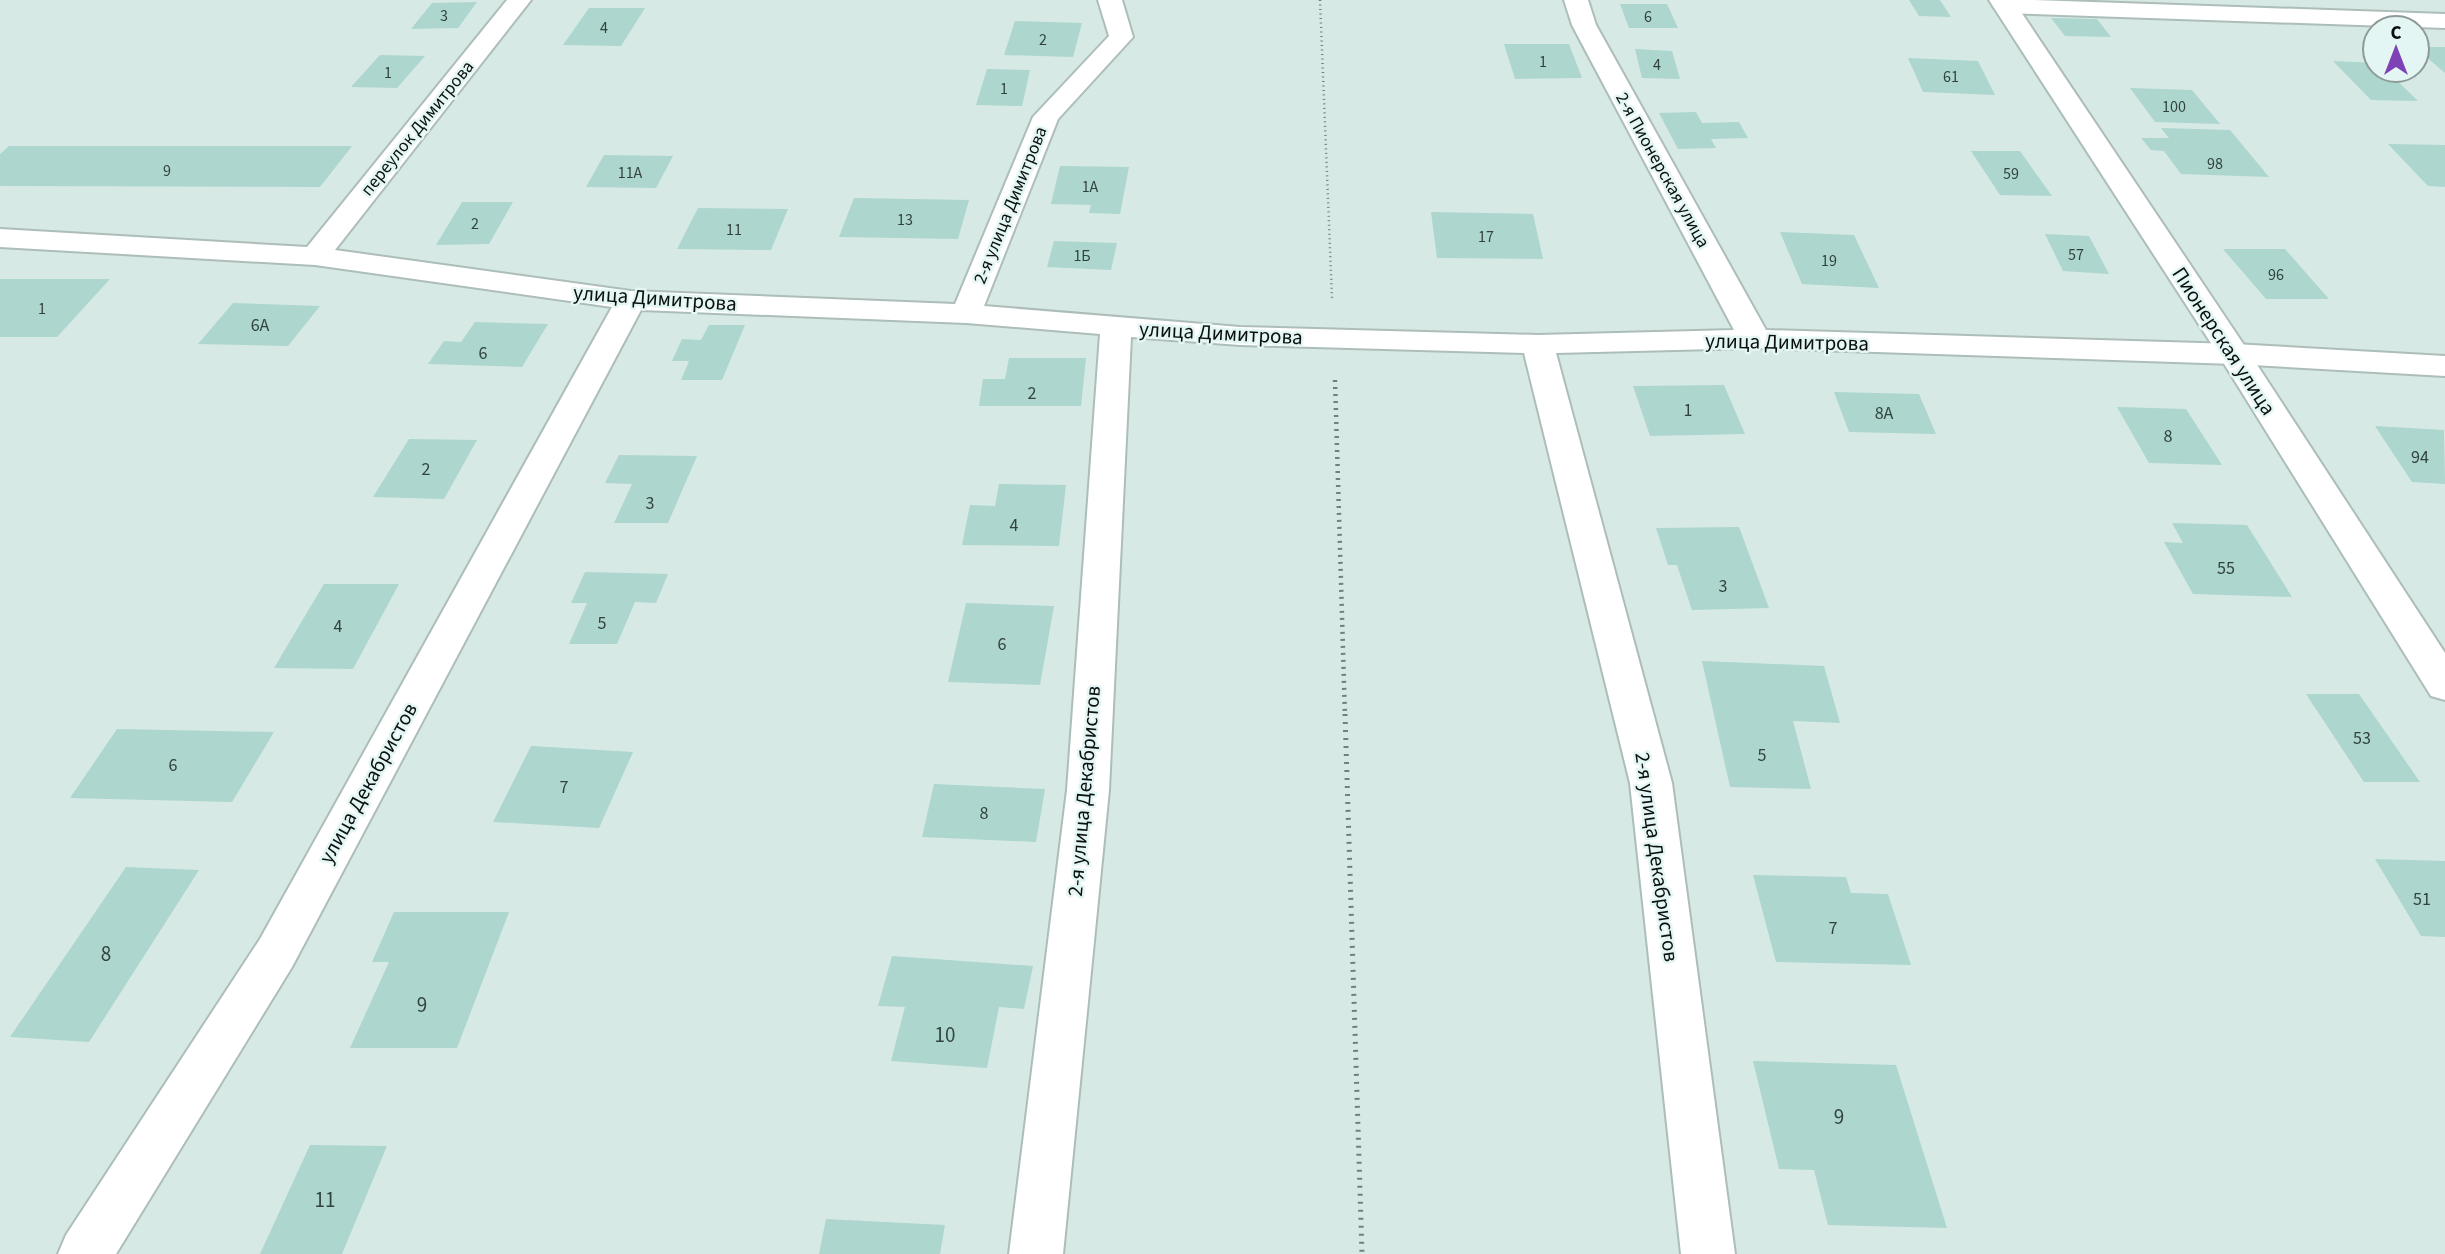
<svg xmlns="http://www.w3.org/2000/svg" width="2445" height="1254" viewBox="0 0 2445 1254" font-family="'Source Sans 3',sans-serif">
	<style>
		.building { fill: #acd6ce }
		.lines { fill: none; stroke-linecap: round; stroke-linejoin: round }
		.minor-casing { stroke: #acbdba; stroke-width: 4 }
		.tertiary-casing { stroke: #acbdba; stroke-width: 4 }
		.path-far2 { stroke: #737f7d; stroke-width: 2.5; stroke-dasharray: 1 3.5; stroke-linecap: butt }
		.path-far1 { stroke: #737f7d; stroke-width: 4.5; stroke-dasharray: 2 5; stroke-linecap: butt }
		.path { stroke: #737f7d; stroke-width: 5; stroke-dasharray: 2 6; stroke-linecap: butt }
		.minor { fill: #fff; fill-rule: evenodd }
		.tertiary { fill: #fff; fill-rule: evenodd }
		.labels { text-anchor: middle; stroke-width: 5; stroke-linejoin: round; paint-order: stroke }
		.far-number-label { font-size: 16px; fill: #32423f }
		.far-street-label { font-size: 18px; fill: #0a100f; stroke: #e4f6f3 }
		.number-label { font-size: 18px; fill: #32423f }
		.street-label { font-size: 21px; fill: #0a100f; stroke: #e4f6f3 }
		.near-number-label { font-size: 21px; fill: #32423f }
	</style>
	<rect width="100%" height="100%" fill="#d7e9e5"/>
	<g class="building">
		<polygon points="1909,0 1940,0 1951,17 1919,16"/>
		<polygon points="477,2 458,28 411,29 432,3"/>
		<polygon points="1620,4 1667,4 1678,28 1629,28"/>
		<polygon points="589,8 645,8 621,46 563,45"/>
		<polygon points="2051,18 2097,19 2111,37 2065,36"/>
		<polygon points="1015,21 1082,23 1073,57 1004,55"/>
		<polygon points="1504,44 1569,44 1582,78 1515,79"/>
		<polygon points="2417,47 2445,47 2445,73 2417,49"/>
		<polygon points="1635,49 1672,51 1680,79 1642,78"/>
		<polygon points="380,55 425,56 397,88 351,87"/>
		<polygon points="1908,58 1978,61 1995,95 1923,92"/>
		<polygon points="2333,61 2375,63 2375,70 2386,70 2418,101 2371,100"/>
		<polygon points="987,69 1030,70 1022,106 976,105"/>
		<polygon points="2130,88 2192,90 2220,124 2155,122"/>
		<polygon points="1696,112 1702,123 1739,122 1748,138 1711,139 1716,148 1678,149 1659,113"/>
		<polygon points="2161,128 2230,130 2269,177 2181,174 2164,151 2151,150 2141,138 2169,138"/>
		<polygon points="2388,144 2445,145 2445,187 2428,186"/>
		<polygon points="9,146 352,146 320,187 0,186 0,154"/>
		<polygon points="1971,151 2020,151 2052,196 2000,195"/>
		<polygon points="604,155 673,156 656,188 586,187"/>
		<polygon points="1060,166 1129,167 1120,214 1089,213 1091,205 1051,204"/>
		<polygon points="854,198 969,200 958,239 839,237"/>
		<polygon points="462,202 513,202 489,244 436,245"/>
		<polygon points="698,208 788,209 771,250 677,249"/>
		<polygon points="1431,212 1533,214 1543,259 1437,258"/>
		<polygon points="1780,232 1854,235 1879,288 1802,284"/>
		<polygon points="2045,234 2089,236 2109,274 2063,271"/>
		<polygon points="1054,241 1117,243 1111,270 1047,267"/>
		<polygon points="2223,249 2285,249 2329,299 2266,299"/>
		<polygon points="0,279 110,279 57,337 0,337"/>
		<polygon points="233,303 320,306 288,346 198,344"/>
		<polygon points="475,322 548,324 522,367 428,364 444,341 461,342"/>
		<polygon points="709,325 745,325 722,380 681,380 689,361 672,361 682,339 701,340"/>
		<polygon points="1009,358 1086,358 1081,406 979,406 983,379 1005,379"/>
		<polygon points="1724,385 1745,434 1650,436 1633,386"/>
		<polygon points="1834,392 1919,394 1936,434 1849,432"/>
		<polygon points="2117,407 2186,409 2222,465 2149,463"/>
		<polygon points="2375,426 2444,430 2445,484 2412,482"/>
		<polygon points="409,439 477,440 444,499 373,497"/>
		<polygon points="619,455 697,456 668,523 614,523 632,484 605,483"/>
		<polygon points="999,484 1066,485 1059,546 962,545 970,505 995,506"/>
		<polygon points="2172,523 2247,525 2292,597 2193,594 2164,542 2183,543"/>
		<polygon points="1739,527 1769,608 1692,610 1677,565 1668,565 1656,528"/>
		<polygon points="585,572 668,574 656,603 635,602 617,644 569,644 587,603 571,603"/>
		<polygon points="324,584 399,584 353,669 274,668"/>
		<polygon points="966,603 1054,606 1040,685 948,682"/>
		<polygon points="1702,661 1824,666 1840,723 1793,721 1811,789 1730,787"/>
		<polygon points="2306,694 2359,694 2420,782 2364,782"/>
		<polygon points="117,729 274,732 232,802 70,798"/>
		<polygon points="531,746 633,752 599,828 493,822"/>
		<polygon points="934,784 1045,789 1036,842 922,837"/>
		<polygon points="2375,859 2445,861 2445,937 2421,936"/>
		<polygon points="126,867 199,870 89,1042 10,1037"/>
		<polygon points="1753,875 1846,877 1851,893 1888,894 1911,965 1776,962"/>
		<polygon points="394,912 509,912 457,1048 350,1048 389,962 372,962"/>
		<polygon points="892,956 1033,966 1024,1009 999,1007 987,1068 891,1061 905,1007 878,1006"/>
		<polygon points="1753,1061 1896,1065 1947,1228 1828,1225 1814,1170 1779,1169"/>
		<polygon points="310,1145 387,1146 342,1254 260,1254"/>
		<polygon points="826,1219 945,1225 940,1254 819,1254"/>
	</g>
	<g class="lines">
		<defs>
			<g id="minor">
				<polygon points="507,0 531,0 335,250 631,291 955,304 1033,117 1109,36 1098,0 1122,0 1133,37 1058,119 984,306 1240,327 1538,335 1734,330 1572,25 1564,0 1588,0 1596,25 1766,330 2234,344 2445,356 2445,376 2234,364 1755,348 1556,353 1672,783 1735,1254 1681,1254 1630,783 1524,353 1240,345 1131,337 1109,790 1063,1254 1009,1254 1067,790 1100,334 966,323 641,310 292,967 116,1254 58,1254 66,1235 260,939 612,307 315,265 0,247 0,229 307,247"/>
				<polygon points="2034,0 2445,14 2445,28 2005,13 1997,11 1993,6 2001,0"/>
			</g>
			<polygon id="tertiary" points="1989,0 2013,0 2250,354 2445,653 2445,700 2431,696 2218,354"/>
		</defs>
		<use href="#minor" class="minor-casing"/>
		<use href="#tertiary" class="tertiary-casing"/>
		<polyline class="path-far2" points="1320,0 1332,298"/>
		<polyline class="path-far1" points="1335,380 1345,716"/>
		<polyline class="path" points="1345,714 1362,1254"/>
		<use href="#minor" class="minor"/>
		<use href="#tertiary" class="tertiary"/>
	</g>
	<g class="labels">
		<g class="far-number-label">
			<text x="444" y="21">3</text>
			<text x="1648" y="22">6</text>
			<text x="604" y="33">4</text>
			<text x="1043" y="45">2</text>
			<text x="1543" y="67">1</text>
			<text x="1657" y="70">4</text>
			<text x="388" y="78">1</text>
			<text x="1951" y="82">61</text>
			<text x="1004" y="94">1</text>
			<text x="2174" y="112">100</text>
			<text x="2215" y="169">98</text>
			<text x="167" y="176">9</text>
			<text x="630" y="178">11А</text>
			<text x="2011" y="179">59</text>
			<text x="1090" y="192">1А</text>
			<text x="905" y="225">13</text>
			<text x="475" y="229">2</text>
			<text x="734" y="235">11</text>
			<text x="1486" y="242">17</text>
			<text x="2076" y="260">57</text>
			<text x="1082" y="261">1Б</text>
			<text x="1829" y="266">19</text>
			<text x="2276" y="280">96</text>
			<text x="42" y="314">1</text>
		</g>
		<g class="far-street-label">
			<text transform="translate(417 128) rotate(-51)" y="6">переулок Димитрова</text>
			<text transform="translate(1663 170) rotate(61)" y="6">2-я Пионерская улица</text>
			<text transform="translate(1010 205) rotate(-68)" y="6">2-я улица Димитрова</text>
		</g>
		<g class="number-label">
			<text x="260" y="331">6А</text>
			<text x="483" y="359">6</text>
			<text x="1032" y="399">2</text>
			<text x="1688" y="416">1</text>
			<text x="1884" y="419">8А</text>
			<text x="2168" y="442">8</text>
			<text x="2420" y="463">94</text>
			<text x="426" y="475">2</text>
			<text x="650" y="509">3</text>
			<text x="1014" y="531">4</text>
			<text x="2226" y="574">55</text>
			<text x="1723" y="592">3</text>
			<text x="602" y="629">5</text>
			<text x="338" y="632">4</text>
			<text x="1002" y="650">6</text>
			<text x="2362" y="744">53</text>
			<text x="1762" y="761">5</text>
			<text x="173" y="771">6</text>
			<text x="564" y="793">7</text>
			<text x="984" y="819">8</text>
			<text x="2422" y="905">51</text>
			<text x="1833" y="934">7</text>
		</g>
		<g class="street-label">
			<text transform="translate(655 298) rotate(4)" y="7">улица Димитрова</text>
			<text transform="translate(1221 333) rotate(3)" y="7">улица Димитрова</text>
			<text transform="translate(2224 341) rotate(57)" y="7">Пионерская улица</text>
			<text transform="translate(1787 342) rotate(1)" y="7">улица Димитрова</text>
			<text transform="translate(368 783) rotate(-61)" y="7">улица Декабристов</text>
			<text transform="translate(1084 791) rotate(-85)" y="7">2-я улица Декабристов</text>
			<text transform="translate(1657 857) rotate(82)" y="7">2-я улица Декабристов</text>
		</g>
		<g class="near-number-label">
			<text x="106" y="961">8</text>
			<text x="422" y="1012">9</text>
			<text x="945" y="1042">10</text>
			<text x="1839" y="1124">9</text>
			<text x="325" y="1207">11</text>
		</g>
	</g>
	<g transform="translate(2396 49)"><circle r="33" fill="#e4f6f3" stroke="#8d9a98" stroke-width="2"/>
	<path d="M0-5L12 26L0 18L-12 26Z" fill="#7f41b6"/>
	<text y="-10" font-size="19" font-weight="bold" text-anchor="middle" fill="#0a100f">С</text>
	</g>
</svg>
